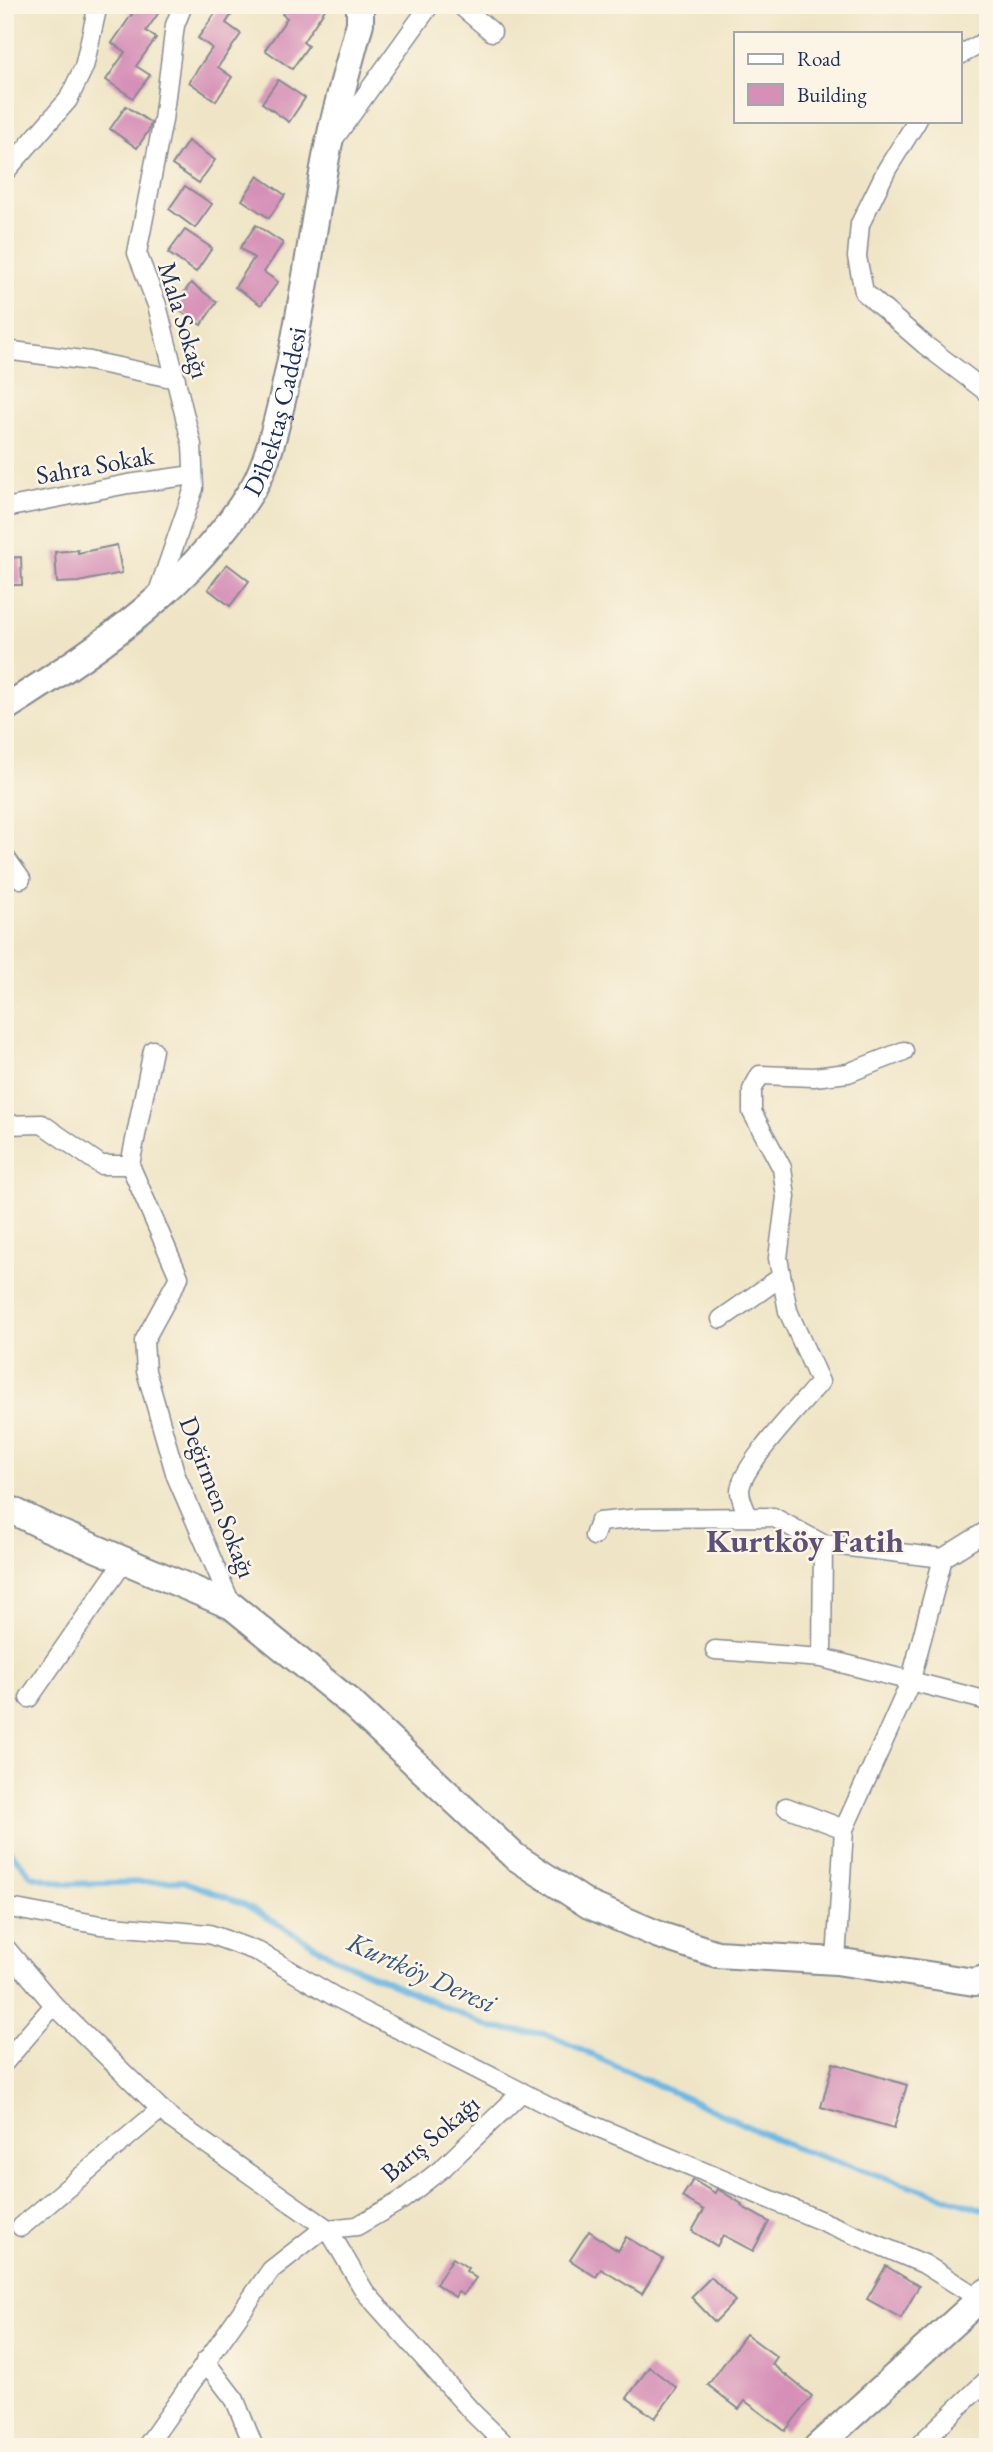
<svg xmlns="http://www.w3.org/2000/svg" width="993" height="2452" viewBox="0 0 993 2452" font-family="'EB Garamond',serif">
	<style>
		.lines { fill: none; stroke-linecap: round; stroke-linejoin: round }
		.stream { stroke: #6cb7e5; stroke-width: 6 }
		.building { fill: #d690b7 }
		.street-casing { stroke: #858a92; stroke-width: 21 }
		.secondary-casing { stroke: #858a92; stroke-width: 30 }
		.primary-casing { stroke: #858a92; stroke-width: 33 }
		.street { stroke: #fff; stroke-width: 18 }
		.secondary { stroke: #fff; stroke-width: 26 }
		.primary { stroke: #fff; stroke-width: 30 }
		.labels { text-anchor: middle; stroke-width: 5; stroke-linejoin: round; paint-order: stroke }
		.street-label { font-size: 26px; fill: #1b2f5e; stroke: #fcf5e5 }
		.water-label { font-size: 28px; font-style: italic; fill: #335886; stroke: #fcf5e5 }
		.district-label { font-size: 33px; font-weight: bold; fill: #5c517d; stroke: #fcf5e5 }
	</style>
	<rect width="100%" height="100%" fill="#fcf5e5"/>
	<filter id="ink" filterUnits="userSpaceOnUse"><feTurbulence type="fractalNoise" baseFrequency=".0143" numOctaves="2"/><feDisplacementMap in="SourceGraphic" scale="14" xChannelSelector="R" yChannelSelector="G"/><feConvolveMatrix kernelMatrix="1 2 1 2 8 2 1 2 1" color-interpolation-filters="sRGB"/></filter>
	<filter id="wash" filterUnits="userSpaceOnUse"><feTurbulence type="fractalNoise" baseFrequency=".00686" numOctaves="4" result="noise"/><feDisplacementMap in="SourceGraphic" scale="28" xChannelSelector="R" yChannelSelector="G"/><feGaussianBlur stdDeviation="1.57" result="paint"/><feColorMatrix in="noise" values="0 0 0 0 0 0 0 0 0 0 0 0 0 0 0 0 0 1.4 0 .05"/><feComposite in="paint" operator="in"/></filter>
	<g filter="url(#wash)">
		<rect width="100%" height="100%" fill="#efe5c6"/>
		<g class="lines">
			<polyline class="stream" points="5,1845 32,1876 68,1884 183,1881 244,1904 337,1959 492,2028 546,2034 795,2148 988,2211"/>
		</g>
		<g id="blocks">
			<g class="building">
				<polygon points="119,5 164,5 146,31 156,38 136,66 150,75 133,98 106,80 125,52 112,43 132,14"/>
				<polygon points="221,5 238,5 226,23 241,34 218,67 232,77 216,101 189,82 212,48 198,38"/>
				<polygon points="289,5 328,5 303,42 308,46 292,69 265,50 287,18 282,14"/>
				<polygon points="278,80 305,98 289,122 262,103"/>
				<polygon points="126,106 151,123 149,130 137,148 110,129"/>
				<polygon points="188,141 215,160 199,183 172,165"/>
				<polygon points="258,176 285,195 269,218 242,200"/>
				<polygon points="185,186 212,204 195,228 169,209"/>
				<polygon points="256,225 283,243 264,272 278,282 261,305 235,287 254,258 240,248"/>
				<polygon points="185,230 212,248 196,272 168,253"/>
				<polygon points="191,283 217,302 201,325 174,307"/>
				<polygon points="117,545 122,573 78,582 57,583 55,552 78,550 78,553"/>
				<polygon points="21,557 22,585 5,585 5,558"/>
				<polygon points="227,564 249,581 230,606 208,589"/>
				<polygon points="833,2063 907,2085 894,2128 821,2107"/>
				<polygon points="693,2180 715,2193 717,2189 721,2191 742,2204 741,2206 769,2222 753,2251 723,2235 717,2246 692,2231 704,2210 682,2197"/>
				<polygon points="589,2231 618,2251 626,2237 663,2259 642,2294 601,2269 596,2277 570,2260"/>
				<polygon points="453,2258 468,2268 466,2271 476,2278 463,2295 458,2292 455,2297 436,2284"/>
				<polygon points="886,2266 919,2286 901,2318 867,2299"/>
				<polygon points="711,2277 735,2301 715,2322 691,2297"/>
				<polygon points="746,2334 777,2357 772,2364 812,2396 785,2431 745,2401 739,2409 708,2385"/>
				<polygon points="649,2367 677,2388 655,2418 627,2398"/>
			</g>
		</g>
	</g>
	<g filter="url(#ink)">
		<use href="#blocks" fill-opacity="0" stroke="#858a92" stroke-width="2"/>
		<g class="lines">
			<defs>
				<g id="street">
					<polyline points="460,5 492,32"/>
					<polyline points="960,55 988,40"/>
					<polyline points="917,121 887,169 860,224 857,257 864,292 925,345 988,393"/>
					<polyline points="336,136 430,5"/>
					<polyline points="5,172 68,100 84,67 98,5"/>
					<polyline points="5,350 90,361 176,379"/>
					<polyline points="5,508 128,484 193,475"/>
					<polyline points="156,598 194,488 192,445 157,305 137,253 163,120 175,25 183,5"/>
					<polyline points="5,857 21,879"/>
					<polyline points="153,1050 130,1165 179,1277 144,1341 146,1371 176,1476 232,1606"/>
					<polyline points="5,1125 42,1124 101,1165 130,1165"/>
					<polyline points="721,1319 781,1277"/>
					<path d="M748 1517C746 1510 740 1499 740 1491 740 1467 803 1403 820 1382L788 1311 778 1258 786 1197 782 1168 752 1112V1090L760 1075 814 1077 848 1073 904 1051"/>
					<polyline points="594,1536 599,1522 640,1518 773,1517 823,1544 943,1558"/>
					<polyline points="715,1650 822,1658 823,1544"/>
					<polyline points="822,1658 988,1701"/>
					<polyline points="29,1698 125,1560"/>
					<polyline points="786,1807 844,1829"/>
					<polyline points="5,1907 100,1925 209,1934 259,1952 337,1998 559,2111 924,2264 980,2299"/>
					<polyline points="5,1947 54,2005 171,2119 328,2229 365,2292 472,2412 508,2447"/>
					<polyline points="836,1961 844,1829 910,1683 943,1558 988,1530"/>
					<polyline points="5,2062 54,2005"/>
					<polyline points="21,2227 161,2109"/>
					<polyline points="205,2361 235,2400 254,2447"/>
					<polyline points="146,2447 271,2270 318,2233 328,2229 357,2226 402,2200 444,2167 522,2092"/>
					<polyline points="917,2447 988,2379"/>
				</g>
				<g id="secondary">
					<path id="s1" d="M5 708C99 649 194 584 253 488 268 463 277 421 284 392 303 311 312 228 328 147 337 105 349 64 360 23V5"/>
					<polyline points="5,1507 48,1528 232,1606 351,1703 514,1856 589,1905 659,1935 717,1954 836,1961 974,1982 988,1978"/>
					<polyline points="817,2447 980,2299"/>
				</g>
				<polyline id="primary" points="980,2299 988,2293"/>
			</defs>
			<use href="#street" class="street-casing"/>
			<use href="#secondary" class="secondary-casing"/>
			<use href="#primary" class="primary-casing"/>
			<use href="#street" class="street"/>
			<use href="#secondary" class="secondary"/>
			<use href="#primary" class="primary"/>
		</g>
	</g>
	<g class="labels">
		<g class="street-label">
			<text transform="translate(184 320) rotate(73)" y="9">Mala Sokağı</text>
			<text dy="9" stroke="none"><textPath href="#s1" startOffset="415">Dibektaş Caddesi</textPath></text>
			<text transform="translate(95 465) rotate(-10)" y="9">Sahra Sokak</text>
			<text transform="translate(218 1497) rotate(69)" y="9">Değirmen Sokağı</text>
			<text transform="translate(430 2138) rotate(-40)" y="9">Barış Sokağı</text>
		</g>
		<g class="water-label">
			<text transform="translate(422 1972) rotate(24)" y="10">Kurtköy Deresi</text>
		</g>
		<g class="district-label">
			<text x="805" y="1552">Kurtköy Fatih</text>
		</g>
	</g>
	<rect width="993" height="2452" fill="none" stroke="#fcf5e5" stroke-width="28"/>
	<rect x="734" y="32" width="228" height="91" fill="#fcf5e5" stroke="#a2a6af" stroke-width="2"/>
	<rect x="748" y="54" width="35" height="10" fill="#ffffff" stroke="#a2a6af" stroke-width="2"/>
	<text x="797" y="66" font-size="21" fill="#1b2f5e">Road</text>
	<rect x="748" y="84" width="35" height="21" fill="#d690b7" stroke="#a2a6af" stroke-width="2"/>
	<text x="797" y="102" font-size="21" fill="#1b2f5e">Building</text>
</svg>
